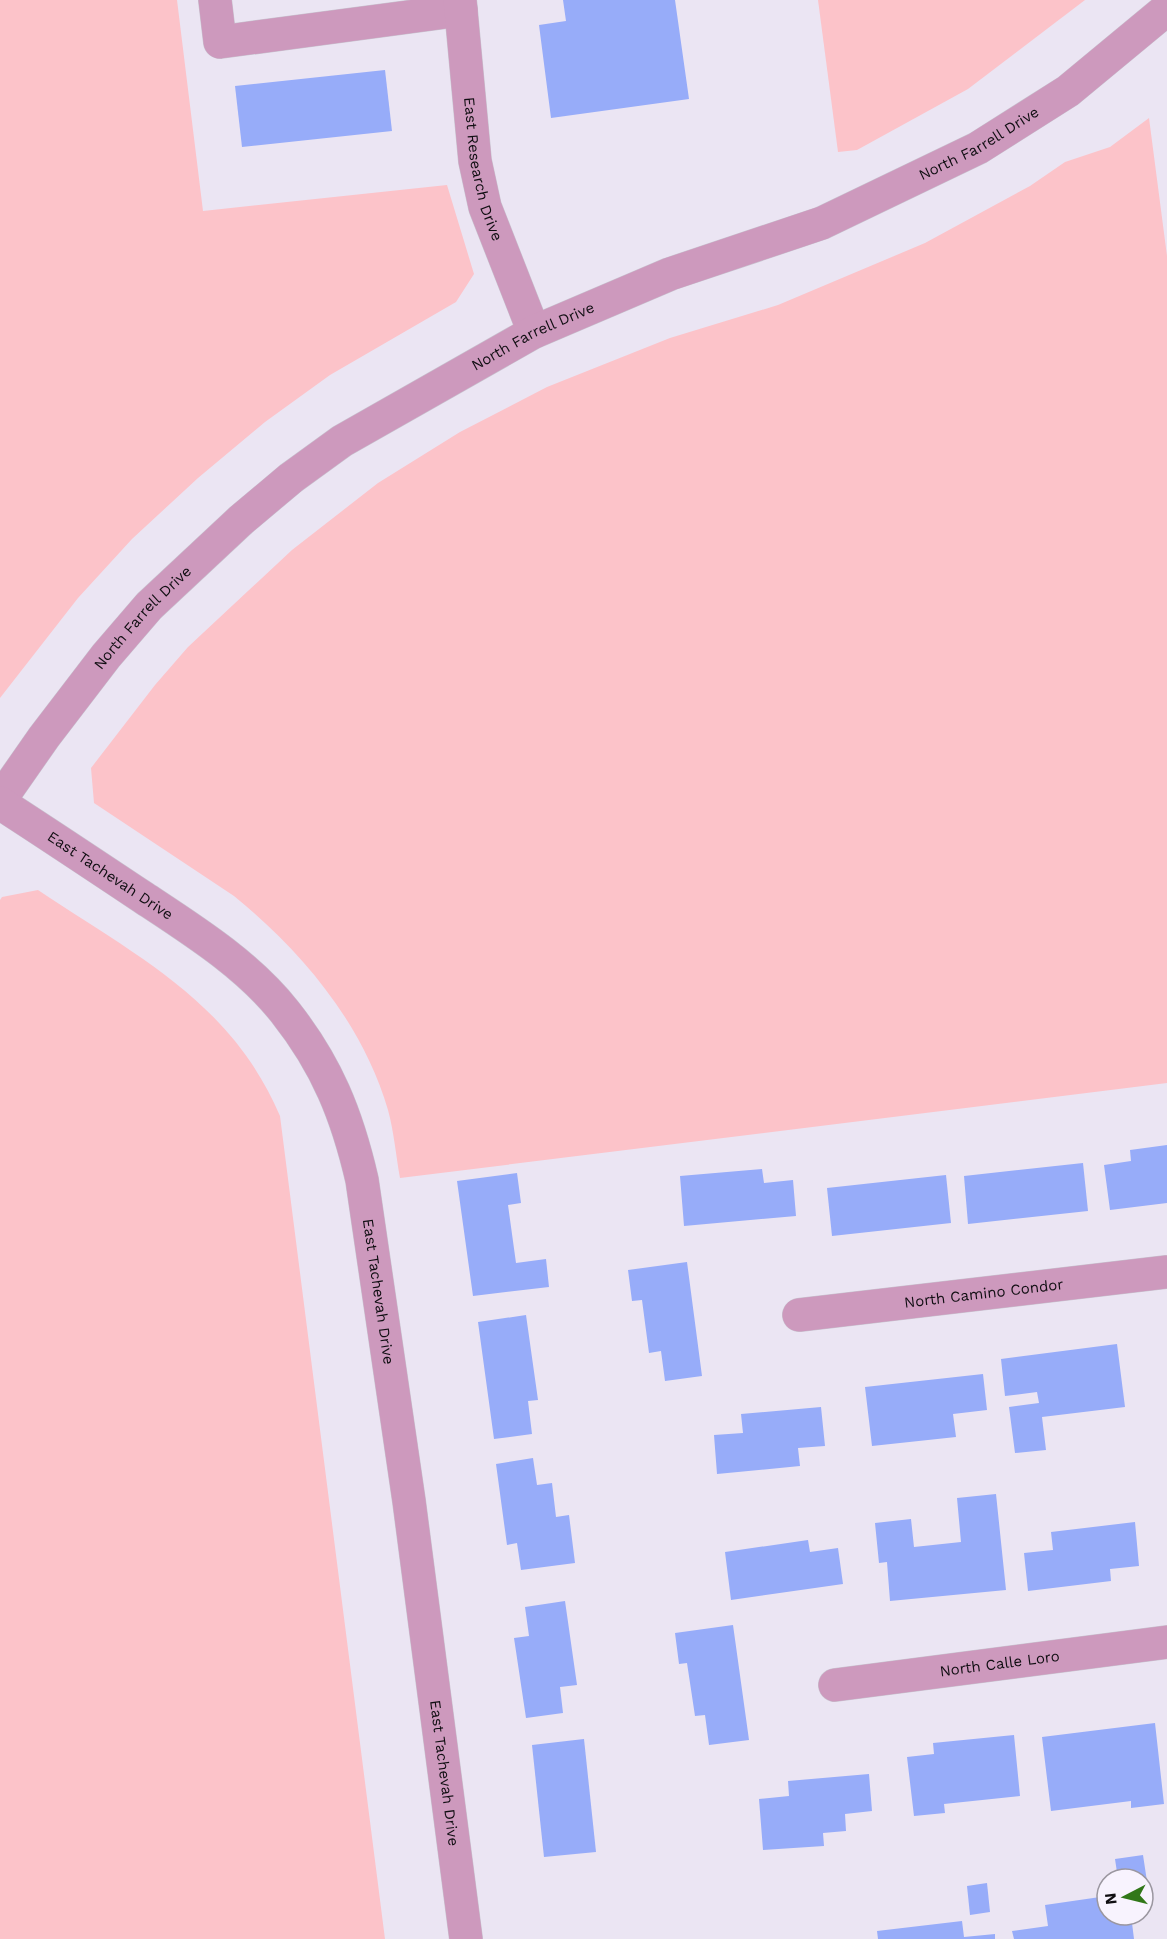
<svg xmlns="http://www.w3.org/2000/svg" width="1167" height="1939" viewBox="0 0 1167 1939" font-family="'Work Sans',sans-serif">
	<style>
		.green { fill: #fcc3c9 }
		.building { fill: #97acf9 }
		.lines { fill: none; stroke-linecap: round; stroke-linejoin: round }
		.minor-casing { stroke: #c8c3cf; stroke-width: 34 }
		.minor { stroke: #cd99bd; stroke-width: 33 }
		.labels { text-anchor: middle; stroke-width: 4.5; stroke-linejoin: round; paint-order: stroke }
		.street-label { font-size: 15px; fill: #100e12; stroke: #f8f3fe }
	</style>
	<rect width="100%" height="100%" fill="#ebe5f3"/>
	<g class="green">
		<polygon points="0,0 177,0 203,211 447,185 474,274 456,302 330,375 265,422 198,478 132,539 78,598 0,698"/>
		<polygon points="818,0 1085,0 968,89 857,150 838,152"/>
		<path d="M1149 118 1167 256V1083L400 1178C396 1156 394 1132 388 1110 363 1024 302 951 234 896L94 803 91 768 155 685 188 647 292 550 378 483 460 432 547 387 670 338 778 305 925 243 1030 186 1065 162 1110 147Z"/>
		<path d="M38 890C136 956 231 1001 280 1116L385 1939H0V900L2 897Z"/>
	</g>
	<g class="building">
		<polygon points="563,0 675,0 689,99 551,118 539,25 566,21"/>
		<polygon points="385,70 392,131 242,147 235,86"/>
		<polygon points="1167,1145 1167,1203 1110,1210 1104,1165 1131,1161 1130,1150"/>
		<polygon points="1083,1163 1088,1211 968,1224 964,1176"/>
		<polygon points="762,1169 764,1183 793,1180 796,1216 684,1226 680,1176"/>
		<polygon points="517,1173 521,1203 508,1205 516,1263 546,1259 549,1287 473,1296 457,1181"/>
		<polygon points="946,1175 951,1223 832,1236 827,1188"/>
		<polygon points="687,1262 702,1376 665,1381 661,1351 649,1353 642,1300 632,1301 628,1270"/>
		<polygon points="526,1315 538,1400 528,1401 532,1434 494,1439 478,1322"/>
		<polygon points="1117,1344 1125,1407 1042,1417 1046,1450 1015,1453 1009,1407 1039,1403 1037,1392 1005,1396 1001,1359"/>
		<polygon points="983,1374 987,1410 953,1414 956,1437 872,1446 865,1387"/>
		<polygon points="821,1407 825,1446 798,1448 800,1466 717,1474 714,1435 743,1433 741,1414"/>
		<polygon points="533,1458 537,1485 552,1483 556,1517 569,1515 575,1563 521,1570 517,1543 507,1545 496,1464"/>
		<polygon points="996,1494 1006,1590 890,1601 887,1562 879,1563 875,1523 911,1519 914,1547 961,1542 957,1498"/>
		<polygon points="1135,1522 1139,1566 1110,1569 1111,1581 1028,1591 1024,1553 1053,1550 1051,1532"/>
		<polygon points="808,1540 810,1552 838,1548 843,1584 731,1600 725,1552"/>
		<polygon points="565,1601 577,1685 560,1687 563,1713 526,1718 514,1638 529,1636 525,1607"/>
		<polygon points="733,1625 749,1740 709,1745 705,1715 695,1716 687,1663 679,1664 675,1633"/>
		<polygon points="1155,1723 1164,1804 1131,1808 1131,1801 1051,1811 1042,1737"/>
		<polygon points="1014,1735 1020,1796 944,1804 945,1813 914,1816 907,1757 934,1754 933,1743"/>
		<polygon points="584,1739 596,1852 544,1857 532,1745"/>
		<polygon points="869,1774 872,1811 845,1814 846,1831 823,1833 824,1846 763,1850 759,1799 789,1796 788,1781"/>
		<polygon points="1143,1855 1148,1888 1143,1889 1143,1879 1118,1879 1115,1859"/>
		<polygon points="987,1883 990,1912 970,1915 967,1886"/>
		<polygon points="1107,1896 1107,1915 1131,1915 1134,1939 1014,1939 1012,1931 1048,1926 1045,1905"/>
		<polygon points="962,1921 964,1937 995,1934 995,1939 878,1939 877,1931"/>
	</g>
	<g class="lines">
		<defs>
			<g id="minor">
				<polyline points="215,0 220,42 461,10"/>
				<path id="s1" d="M460 0 475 161 485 207 534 332"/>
				<path id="s2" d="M0 800 44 737 106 656 149 606 241 520 291 478 342 441 534 332 670 274 822 223 978 148 1068 91 1167 9"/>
				<path id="s3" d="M0 803C48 834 96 866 144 898 194 931 248 965 285 1012 327 1065 347 1115 362 1180L409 1501 466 1939"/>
				<path id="s4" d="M799 1315 1167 1272"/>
				<path id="s5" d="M835 1685 1167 1642"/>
			</g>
		</defs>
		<use href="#minor" class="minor-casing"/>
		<use href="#minor" class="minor"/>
	</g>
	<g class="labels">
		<g class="street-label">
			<text dy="5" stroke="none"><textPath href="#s2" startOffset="1204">North Farrell Drive</textPath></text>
			<text dy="5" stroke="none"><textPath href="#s1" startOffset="171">East Research Drive</textPath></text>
			<text dy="5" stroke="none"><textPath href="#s2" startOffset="717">North Farrell Drive</textPath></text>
			<text dy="5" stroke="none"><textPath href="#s2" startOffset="232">North Farrell Drive</textPath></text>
			<text dy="5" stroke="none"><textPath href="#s3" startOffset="132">East Tachevah Drive</textPath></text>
			<text dy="5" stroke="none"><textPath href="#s3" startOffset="654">East Tachevah Drive</textPath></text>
			<text dy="5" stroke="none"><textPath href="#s4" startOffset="186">North Camino Condor</textPath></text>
			<text dy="5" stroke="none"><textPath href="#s5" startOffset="166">North Calle Loro</textPath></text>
			<text dy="5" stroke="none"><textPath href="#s3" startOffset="1140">East Tachevah Drive</textPath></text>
		</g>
	</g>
	<g transform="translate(1125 1897) rotate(263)"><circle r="28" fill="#f8f3fe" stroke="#9b97a0" stroke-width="1.5"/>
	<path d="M0-4.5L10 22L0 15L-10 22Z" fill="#317719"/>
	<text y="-9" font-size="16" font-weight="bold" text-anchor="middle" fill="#100e12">N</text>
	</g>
</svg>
